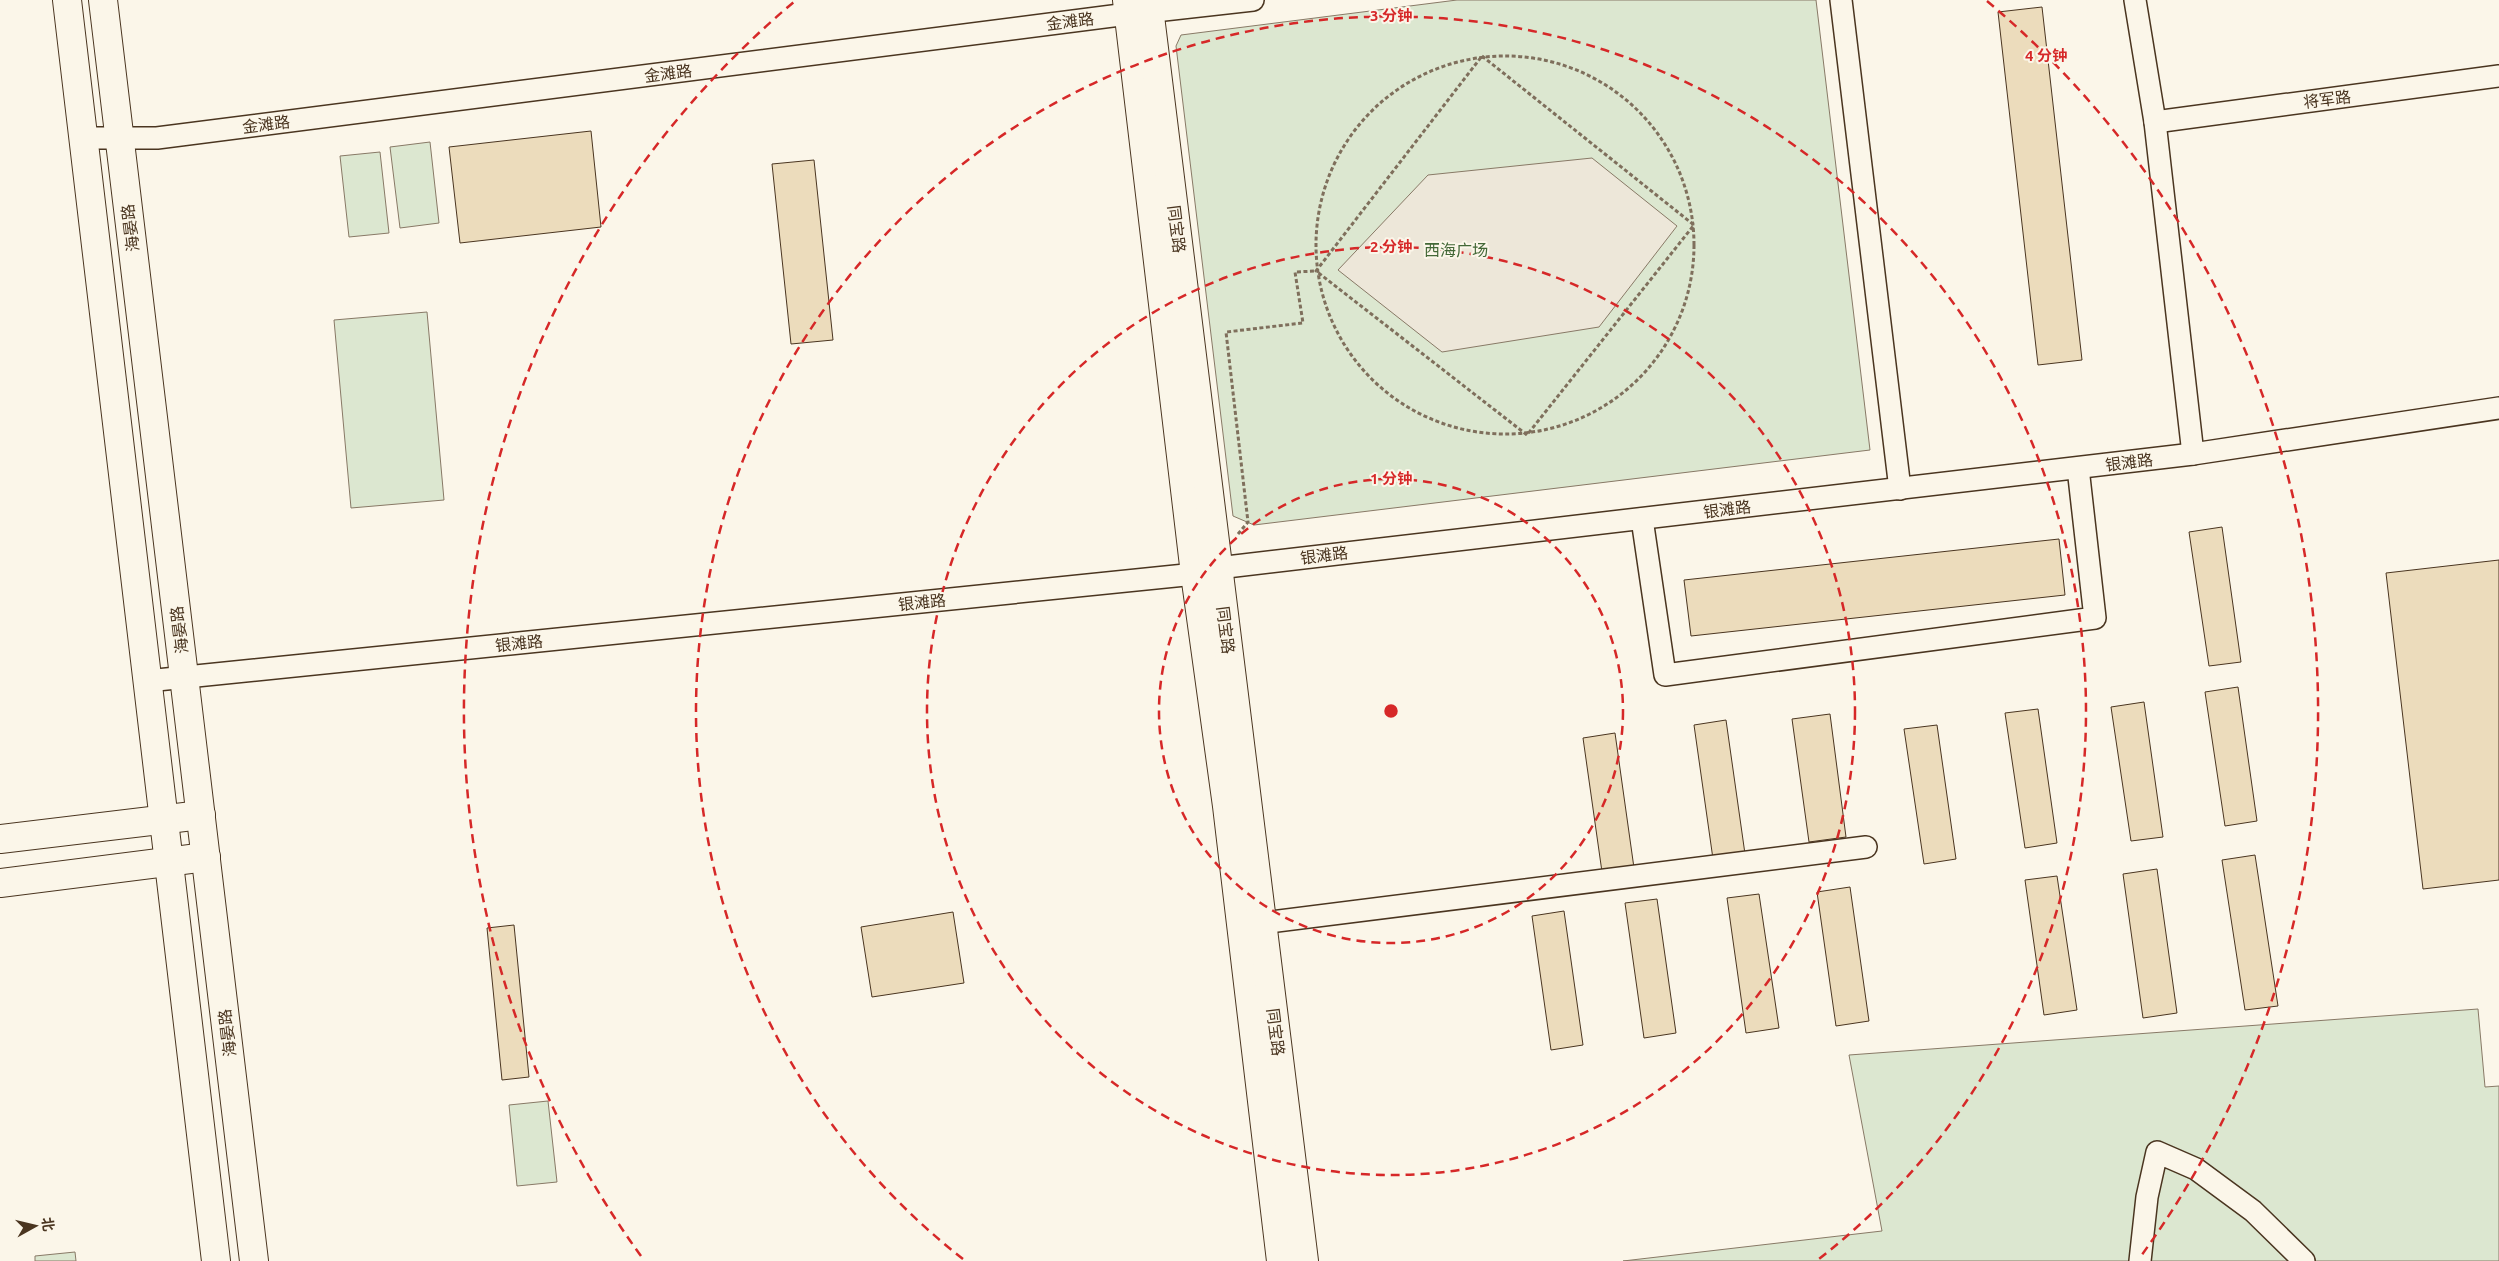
<svg xmlns="http://www.w3.org/2000/svg" width="2499" height="1261" viewBox="0 0 2499 1261" font-family="Ubuntu,'Noto Sans SC',sans-serif">
	<style>
		.green { fill: #dce7d0; stroke: #887966 }
		.parking { fill: #ede7d9; stroke: #887966 }
		.building { fill: #ecdcbc; stroke: #4a3520 }
		.lines { fill: none; stroke-linecap: round; stroke-linejoin: round }
		.minor-casing { stroke: #4a3520; stroke-width: 24 }
		.major-casing { stroke: #4a3520; stroke-width: 30 }
		.highway-casing { stroke: #4a3520; stroke-width: 30 }
		.path { stroke: #7f6f5c; stroke-width: 3; stroke-dasharray: 4 2.5; stroke-linecap: butt }
		.minor { stroke: #fbf6e9; stroke-width: 21 }
		.major { stroke: #fbf6e9; stroke-width: 28 }
		.highway { stroke: #fbf6e9; stroke-width: 28 }
		.ring { fill: none; stroke: #d62828; stroke-width: 2.5; stroke-dasharray: 9 6 }
		.labels { text-anchor: middle; stroke-width: 4; stroke-linejoin: round; paint-order: stroke }
		.street-label { font-size: 16px; fill: #4a3520; stroke: #fbf6e9 }
		.park-label { font-size: 16px; fill: #436837; stroke: #fbf6e9 }
		.centre { fill: #d62828; stroke: #fbf6e9; stroke-width: 2.5 }
		.ring-label { font-size: 15px; text-anchor: middle; font-weight: bold; fill: #d62828; stroke: #fbf6e9; stroke-width: 4; stroke-linejoin: round; paint-order: stroke }
	</style>
	<rect width="100%" height="100%" fill="#fbf6e9"/>
	<g class="green">
		<polygon points="1457,0 1816,0 1870,450 1254,525 1233,516 1176,46 1181,35"/>
		<polygon points="430,142 439,223 400,228 390,147"/>
		<polygon points="380,152 389,233 349,237 340,156"/>
		<polygon points="427,312 444,500 351,508 334,320"/>
		<polygon points="2478,1009 2485,1087 2499,1086 2499,1261 1623,1261 1882,1231 1849,1055"/>
		<polygon points="548,1101 557,1182 517,1186 509,1105"/>
		<polygon points="75,1252 76,1261 35,1261 35,1256"/>
	</g>
	<polygon class="parking" points="1592,158 1677,226 1599,327 1442,352 1338,270 1428,175"/>
	<g class="building">
		<polygon points="2042,7 2082,360 2038,365 1998,12"/>
		<polygon points="591,131 601,227 460,243 449,147"/>
		<polygon points="814,160 833,340 791,344 772,164"/>
		<polygon points="2222,527 2241,662 2209,666 2189,532"/>
		<polygon points="2059,539 2065,595 1691,636 1684,580"/>
		<polygon points="2499,560 2499,880 2423,889 2386,573"/>
		<polygon points="2238,687 2257,821 2225,826 2205,692"/>
		<polygon points="2144,702 2163,837 2131,841 2111,707"/>
		<polygon points="2038,709 2057,843 2025,848 2005,713"/>
		<polygon points="1830,714 1846,837 1809,842 1792,719"/>
		<polygon points="1726,720 1745,854 1713,859 1694,725"/>
		<polygon points="1937,725 1956,859 1924,864 1904,729"/>
		<polygon points="1615,733 1634,868 1602,872 1583,738"/>
		<polygon points="2255,855 2278,1006 2245,1010 2222,860"/>
		<polygon points="2157,869 2177,1013 2143,1018 2123,874"/>
		<polygon points="2057,876 2077,1010 2044,1015 2025,880"/>
		<polygon points="1850,887 1869,1021 1836,1026 1817,892"/>
		<polygon points="1759,894 1779,1028 1746,1033 1727,898"/>
		<polygon points="1657,899 1676,1033 1644,1038 1625,903"/>
		<polygon points="1564,911 1583,1045 1551,1050 1532,916"/>
		<polygon points="953,912 964,983 872,997 861,927"/>
		<polygon points="514,925 529,1077 502,1080 487,928"/>
	</g>
	<g class="lines">
		<defs>
			<g id="minor">
				<polyline points="1841,0 1900,489"/>
				<polyline points="2135,0 2155,122 2193,454"/>
				<polyline points="2155,122 2499,76"/>
				<polyline points="83,138 157,138 1128,14 1253,0"/>
				<polyline points="1642,519 1665,675 2095,618 2078,468"/>
				<polyline points="147,681 1195,574 1218,568 2193,454 2499,408"/>
				<polyline points="1262,923 1866,847"/>
				<polyline points="2140,1261 2147,1197 2157,1152 2196,1169 2253,1211 2304,1261"/>
			</g>
			<g id="major">
				<polyline points="1127,0 1195,574 1227,806 1281,1261"/>
				<polyline points="1148,0 1304,1261"/>
				<polyline points="0,839 201,815"/>
				<polyline points="0,883 206,857"/>
			</g>
			<g id="highway">
				<polyline points="67,0 216,1261"/>
				<polyline points="103,0 254,1261"/>
			</g>
		</defs>
		<use href="#minor" class="minor-casing"/>
		<use href="#major" class="major-casing"/>
		<use href="#highway" class="highway-casing"/>
		<g class="path">
			<circle cx="1505" cy="245" r="189"/>
			<polygon points="1482,56 1694,225 1527,435 1316,271"/>
			<polyline points="1238,534 1248,522 1226,332 1303,323 1295,272 1316,271"/>
		</g>
		<use href="#minor" class="minor"/>
		<use href="#major" class="major"/>
		<use href="#highway" class="highway"/>
	</g>
	<g class="ring">
		<circle cx="1391" cy="711" r="232"/>
		<circle cx="1391" cy="711" r="464"/>
		<path d="M963 1259A695 695 0 1 1 1819 1259"/>
		<path d="M641 1256A927 927 0 0 1 795 1M1987 1A927 927 0 0 1 2141 1256"/>
	</g>
	<g class="labels">
		<g class="street-label">
			<text transform="translate(1070 21) rotate(-7)" y="6">金滩路</text>
			<text transform="translate(668 73) rotate(-7)" y="6">金滩路</text>
			<text transform="translate(2327 99) rotate(-7)" y="6">将军路</text>
			<text transform="translate(266 124) rotate(-7)" y="6">金滩路</text>
			<text transform="translate(130 228) rotate(-97)" y="6">海晏路</text>
			<text transform="translate(1177 229) rotate(83)" y="6">同宝路</text>
			<text transform="translate(2129 462) rotate(-7)" y="6">银滩路</text>
			<text transform="translate(1727 509) rotate(-7)" y="6">银滩路</text>
			<text transform="translate(1324 555) rotate(-7)" y="6">银滩路</text>
			<text transform="translate(922 602) rotate(-6)" y="6">银滩路</text>
			<text transform="translate(179 630) rotate(-97)" y="6">海晏路</text>
			<text transform="translate(1226 630) rotate(83)" y="6">同宝路</text>
			<text transform="translate(519 643) rotate(-6)" y="6">银滩路</text>
			<text transform="translate(1276 1032) rotate(83)" y="6">同宝路</text>
			<text transform="translate(227 1033) rotate(-97)" y="6">海晏路</text>
		</g>
		<g class="park-label">
			<text x="1456" y="256">西海广场</text>
		</g>
	</g>
	<circle cx="1391" cy="711" r="8" class="centre"/>
	<g class="ring-label">
		<text x="1391" y="21">3 分钟</text>
		<text x="2046" y="61">4 分钟</text>
		<text x="1391" y="252">2 分钟</text>
		<text x="1391" y="484">1 分钟</text>
	</g>
	<g transform="translate(35 1226) rotate(82)" stroke="#fbf6e9" stroke-width="4" paint-order="stroke">
	<path d="M0-4L9 19L0 12L-9 19Z" fill="#4a3520"/>
	<text y="-8" font-size="14" font-weight="bold" text-anchor="middle" fill="#4a3520">北</text>
	</g>
</svg>
